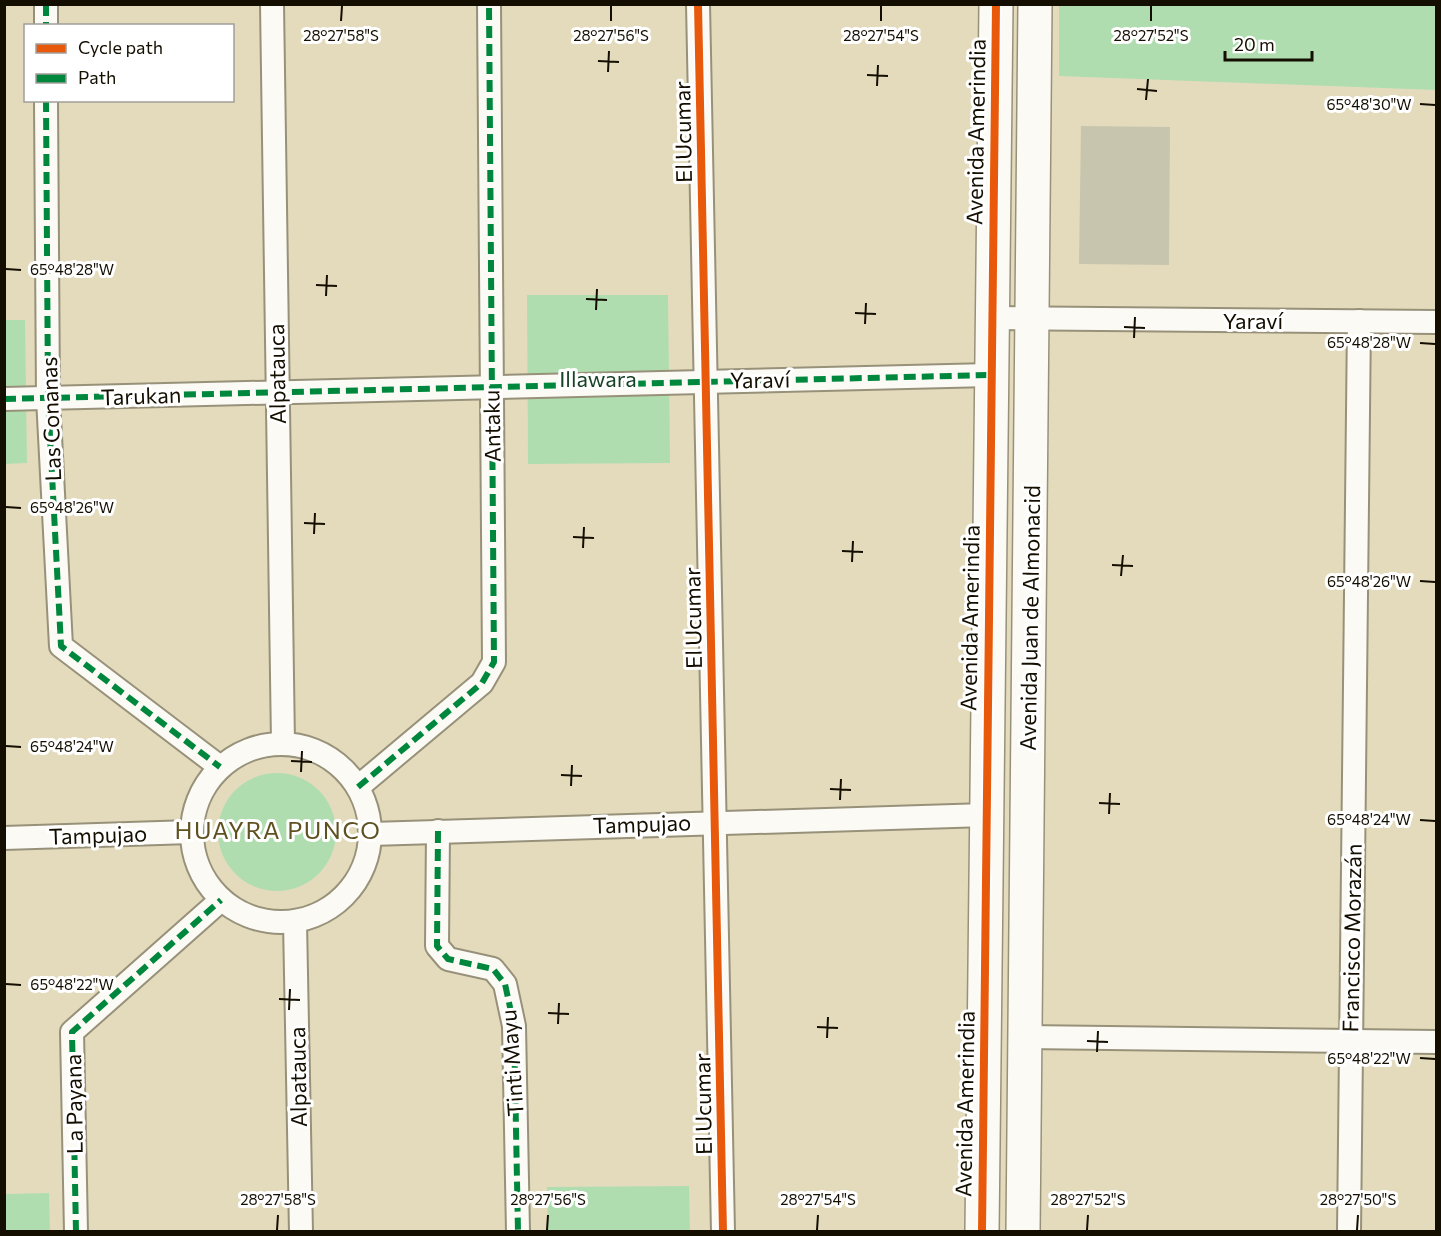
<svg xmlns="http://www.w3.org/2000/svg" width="1441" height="1236" viewBox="0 0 1441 1236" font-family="Commissioner,sans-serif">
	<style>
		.green { fill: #b0ddaf }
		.building { fill: #c8c5ae }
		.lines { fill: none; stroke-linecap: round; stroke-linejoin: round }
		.street-casing { stroke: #98917a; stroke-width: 26 }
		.secondary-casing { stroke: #98917a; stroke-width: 36 }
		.street { stroke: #fbfaf5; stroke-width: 22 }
		.secondary { stroke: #fbfaf5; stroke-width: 33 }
		.quiet { stroke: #00873e; stroke-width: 6; stroke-dasharray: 12 6; stroke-linecap: butt }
		.cycleway-casing { stroke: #fff; stroke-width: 11 }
		.cycleway { stroke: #e8590c; stroke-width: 8 }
		.ticks { fill: none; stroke: #140e00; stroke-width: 2 }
		.labels { text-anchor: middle; stroke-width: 6; stroke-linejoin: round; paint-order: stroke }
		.street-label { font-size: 22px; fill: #140e00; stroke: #fff }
		.park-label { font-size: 22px; fill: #164327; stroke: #fff }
		.neighbourhood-label { font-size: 24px; letter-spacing: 1.5px; fill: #5f511f; stroke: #fff }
		.ticks-label { font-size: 15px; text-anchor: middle; fill: #140e00; stroke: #fff; stroke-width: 6; stroke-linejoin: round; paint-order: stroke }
	</style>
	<rect width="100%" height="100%" fill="#e4dbbd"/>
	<g class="green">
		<polygon points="1059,5 1436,5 1436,90 1059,76"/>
		<polygon points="527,295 668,295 670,463 528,464"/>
		<polygon points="4,320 25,320 27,463 5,464"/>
		<circle cx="277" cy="832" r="59"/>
		<polygon points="689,1186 690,1231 548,1231 547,1187"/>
		<polygon points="49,1193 50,1231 5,1231 5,1194"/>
	</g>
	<polygon class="building" points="1081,126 1170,127 1169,265 1079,264"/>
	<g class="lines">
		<defs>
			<g id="street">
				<polyline points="46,4 46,26"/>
				<polyline points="272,4 283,743"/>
				<polyline points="698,4 723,1232"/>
				<polyline points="46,100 48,398 61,646 220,767"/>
				<polyline points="991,318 1436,322"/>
				<polyline points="4,399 990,375"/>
				<circle cx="281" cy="833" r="89"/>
				<polyline points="358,787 482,683 494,662 489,4"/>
				<polyline points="438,831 437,946 448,959 493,969 505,984 514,1026 518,1232"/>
				<polyline points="371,834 986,815"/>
				<polyline points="4,838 191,832"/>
				<polyline points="295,922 301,1232"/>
				<polyline points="1025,1037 1436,1042"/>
				<polyline points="76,1232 72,1032 221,900"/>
				<polyline points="1349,1232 1359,321"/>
			</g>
			<g id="secondary">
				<polyline points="982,1232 996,4"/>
				<polyline points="1023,1232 1035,4"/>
			</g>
		</defs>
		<use href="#street" class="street-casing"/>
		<use href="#secondary" class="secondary-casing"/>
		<use href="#street" class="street"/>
		<use href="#secondary" class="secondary"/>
		<g class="quiet">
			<polyline points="46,4 46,26"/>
			<polyline points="46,100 48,398 61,646 220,767"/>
			<polyline points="4,399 990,375"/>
			<polyline points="358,787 482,683 494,662 489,4"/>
			<polyline points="438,831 437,946 448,959 493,969 505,984 514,1026 518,1232"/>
			<polyline points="76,1232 72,1032 221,900"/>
		</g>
		<defs>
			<g id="cycleway">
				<polyline points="698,4 723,1232"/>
				<polyline points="982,1232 996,4"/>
			</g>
		</defs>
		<use href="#cycleway" class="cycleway-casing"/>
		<use href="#cycleway" class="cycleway"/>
	</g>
	<path class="ticks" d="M341 21 342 6M611 21V6M881 21V6M1151 21V6M598 61 619 62M608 72 609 51M867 75 888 76M877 86 878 65M1137 89 1157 91M1146 100 1148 79M1420 104 1435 105M6 269 21 270M316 285 337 286M326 296 327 275M586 299 607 300M596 310 597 289M855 313 876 314M865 324 866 303M1124 327 1145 328M1134 338 1135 317M1420 343 1435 344M6 507 21 508M304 523 325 524M314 534 315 513M573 537 594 538M583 548 584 527M842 551 863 552M852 562 853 541M1112 565 1133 566M1121 576 1123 555M1420 581 1435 582M6 746 21 747M291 761 312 762M301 772 302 751M561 775 582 776M571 786 572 765M830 789 851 790M840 800 841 779M1099 803 1120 804M1109 814 1110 793M1420 820 1435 821M6 984 21 985M279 999 300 1000M289 1010 290 989M548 1013 569 1014M558 1024 559 1003M817 1027 838 1028M827 1038 828 1017M1087 1041 1108 1042M1097 1052 1098 1031M1420 1058 1435 1059M277 1230 278 1215M547 1230 548 1215M817 1230 818 1215M1087 1230 1088 1215M1357 1230 1358 1215"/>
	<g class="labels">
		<g class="street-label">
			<text transform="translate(683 132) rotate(-91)" y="8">El Ucumar</text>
			<text transform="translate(976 132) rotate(-89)" y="8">Avenida Amerindia</text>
			<text x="1253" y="329">Yaraví</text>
			<text transform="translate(277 374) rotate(-91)" y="8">Alpatauca</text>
			<text transform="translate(760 380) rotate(-1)" y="8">Yaraví</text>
			<text transform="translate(141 396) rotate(-2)" y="8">Tarukan</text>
			<text transform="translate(51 419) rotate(-92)" y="8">Las Conanas</text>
			<text transform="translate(492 426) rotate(-91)" y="8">Antaku</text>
			<text transform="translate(693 618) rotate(-91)" y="8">El Ucumar</text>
			<text transform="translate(970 618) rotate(-89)" y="8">Avenida Amerindia</text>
			<text transform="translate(1030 618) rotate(-89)" y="8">Avenida Juan de Almonacid</text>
			<text transform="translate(642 824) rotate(-2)" y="8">Tampujao</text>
			<text transform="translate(98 835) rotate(-2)" y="8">Tampujao</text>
			<text transform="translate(1352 938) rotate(-89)" y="8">Francisco Morazán</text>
			<text transform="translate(512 1063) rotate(-94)" y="8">Tinti Mayu</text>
			<text transform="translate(298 1077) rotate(-91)" y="8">Alpatauca</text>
			<text transform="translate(74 1104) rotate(-91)" y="8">La Payana</text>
			<text transform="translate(703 1104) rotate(-91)" y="8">El Ucumar</text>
			<text transform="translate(965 1104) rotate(-89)" y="8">Avenida Amerindia</text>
		</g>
		<g class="park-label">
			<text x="598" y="387">Illawara</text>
		</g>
		<g class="neighbourhood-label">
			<text x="278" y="839">HUAYRA PUNCO</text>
		</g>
	</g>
	<g class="ticks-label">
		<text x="341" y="41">28°27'58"S</text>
		<text x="611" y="41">28°27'56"S</text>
		<text x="881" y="41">28°27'54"S</text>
		<text x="1151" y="41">28°27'52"S</text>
		<text x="1369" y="110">65°48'30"W</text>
		<text x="72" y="275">65°48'28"W</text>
		<text x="1369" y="348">65°48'28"W</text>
		<text x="72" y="513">65°48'26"W</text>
		<text x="1369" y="587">65°48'26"W</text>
		<text x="72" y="752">65°48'24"W</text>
		<text x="1369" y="825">65°48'24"W</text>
		<text x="72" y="990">65°48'22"W</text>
		<text x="1369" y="1064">65°48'22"W</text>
		<text x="278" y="1205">28°27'58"S</text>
		<text x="548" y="1205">28°27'56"S</text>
		<text x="818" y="1205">28°27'54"S</text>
		<text x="1088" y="1205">28°27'52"S</text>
		<text x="1358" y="1205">28°27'50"S</text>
	</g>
	<rect width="1441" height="1236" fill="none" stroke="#140e00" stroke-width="12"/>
	<rect x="24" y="24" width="210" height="78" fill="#ffffff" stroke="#a19f99" stroke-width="1.5"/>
	<rect x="36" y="44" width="30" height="9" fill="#e8590c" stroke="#a19f99" stroke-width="1.5"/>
	<text x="78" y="54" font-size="18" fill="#140e00">Cycle path</text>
	<rect x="36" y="74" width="30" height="9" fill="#00873e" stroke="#a19f99" stroke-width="1.5"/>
	<text x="78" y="84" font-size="18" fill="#140e00">Path</text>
	<path d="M1225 51v9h87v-9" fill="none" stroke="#140e00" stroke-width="3"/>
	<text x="1234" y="51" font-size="18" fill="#140e00" stroke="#ffffff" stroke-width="4.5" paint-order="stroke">20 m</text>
</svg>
